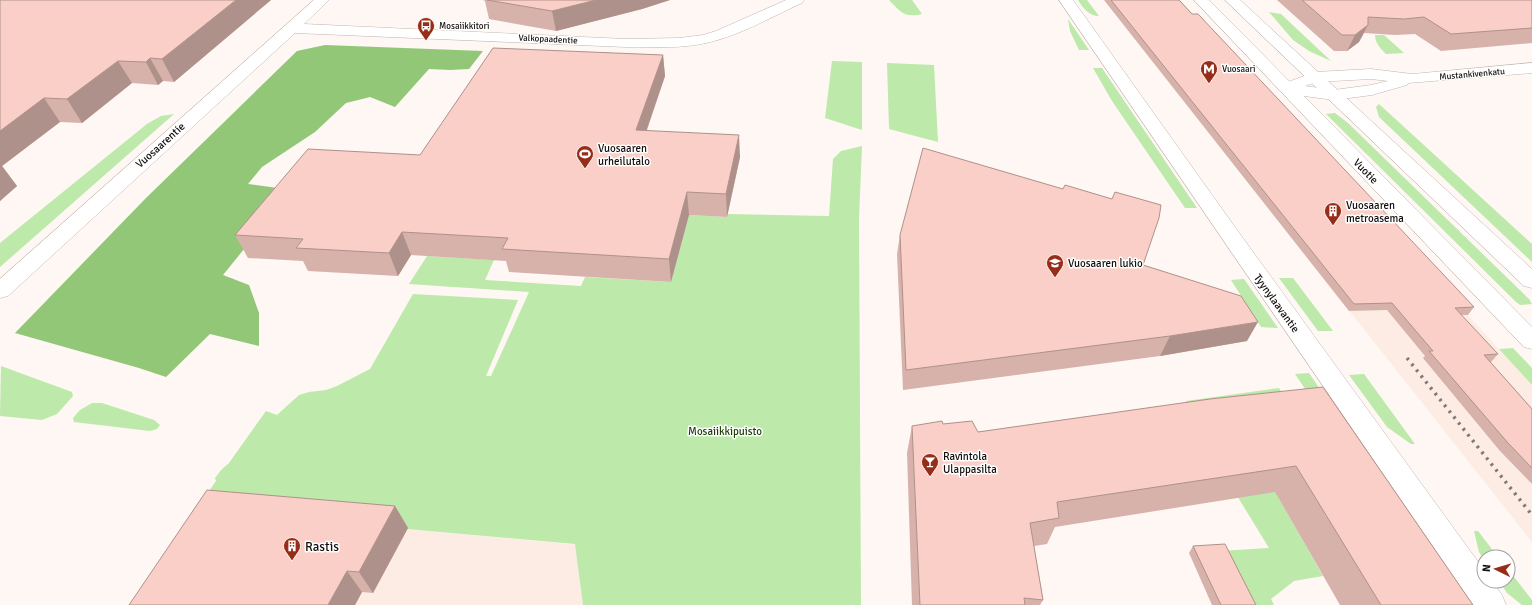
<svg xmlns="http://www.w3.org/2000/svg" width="1532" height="605" viewBox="0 0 1532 605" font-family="Signika,sans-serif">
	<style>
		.built { fill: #fdece4 }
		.green { fill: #bde9aa }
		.forest { fill: #91c777 }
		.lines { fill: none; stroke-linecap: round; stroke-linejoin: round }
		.minor-casing { stroke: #c1b4ae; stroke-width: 1 }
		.major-casing { stroke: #c1b4ae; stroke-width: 1 }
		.minor { fill: #fff; fill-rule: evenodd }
		.major { fill: #fff; fill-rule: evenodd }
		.rail { stroke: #807a77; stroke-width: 3.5; stroke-dasharray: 2.5 5; stroke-linecap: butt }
		.wall { fill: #d7b2ab }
		.shaded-wall { fill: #af918b }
		.building { fill: #facfc7; stroke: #af918b }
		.labels { text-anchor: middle; stroke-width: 3; stroke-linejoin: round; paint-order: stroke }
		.far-poi-label { font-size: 9px; fill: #130f0d; stroke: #fff; text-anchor: start }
		.far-street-label { font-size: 9px; fill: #130f0d; stroke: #fff }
		.street-label { font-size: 11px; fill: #130f0d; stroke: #fff }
		.poi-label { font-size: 11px; fill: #130f0d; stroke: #fff; text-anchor: start }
		.park-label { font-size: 11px; fill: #1a3c03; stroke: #fff }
		.near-poi-label { font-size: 13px; fill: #130f0d; stroke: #fff; text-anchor: start }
	</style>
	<rect width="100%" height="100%" fill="#fef7f3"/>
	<g class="built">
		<polygon points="1104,0 1178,0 1532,385 1532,542"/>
		<polygon points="196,510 668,553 680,605 135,605"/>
	</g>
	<g class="green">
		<path d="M889 0H912L922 14C904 18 901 12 889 0Z"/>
		<path d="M1078 0H1087L1099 16C1089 16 1083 8 1078 0Z"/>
		<polygon points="1269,12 1281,14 1331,61 1309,51 1293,40"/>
		<polygon points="1068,19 1089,50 1079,50 1070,31"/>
		<path d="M1375 35H1384L1404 53 1386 54C1381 49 1375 43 1375 35Z"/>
		<polygon points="832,61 862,62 862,130 825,118"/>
		<polygon points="887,63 934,65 938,142 889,129"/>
		<polygon points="1093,68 1102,68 1197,208 1185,208 1112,101"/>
		<polygon points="1379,104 1532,244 1532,262 1379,117 1376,107"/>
		<polygon points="1335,113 1348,123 1529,299 1532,304 1520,305 1515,301 1326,114"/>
		<polygon points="174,114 0,267 0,243 147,124 161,116"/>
		<polygon points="862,146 859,218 861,605 583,605 575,544 196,510 216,481 215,478 222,469 229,463 266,411 277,415 299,395 309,392 326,390 337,386 370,369 413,294 518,300 486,376 491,376 529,292 409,284 427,256 494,260 485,280 581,286 585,277 671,282 689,215 727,217 728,214 829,216 833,159 841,151"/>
		<polygon points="1279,278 1293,278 1333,331 1318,331"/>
		<polygon points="1244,279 1278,328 1261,327 1231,280"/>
		<polygon points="1513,348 1532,368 1532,385 1499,349"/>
		<polygon points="1,366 72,392 73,396 57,414 42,420 0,416"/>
		<polygon points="1309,373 1370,463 1355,463 1295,374"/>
		<polygon points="1364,374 1415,444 1411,444 1387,427 1349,375"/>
		<polygon points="1279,388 1297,415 1236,423 1323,576 1294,581 1271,599 1274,605 1247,605 1220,551 1269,548 1195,427 1186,401"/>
		<polygon points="92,403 102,403 154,420 160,425 157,429 150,431 74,422 73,418 80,410"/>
		<polygon points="1474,531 1478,531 1498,557 1484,557 1484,560 1479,552"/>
		<polygon points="1508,569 1532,600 1532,605 1522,605 1507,593 1499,581 1508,581"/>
	</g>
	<polygon class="forest" points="325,45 483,51 469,69 450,70 429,69 395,107 370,97 346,103 315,132 262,167 248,184 292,190 223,275 249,285 259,313 259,346 210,334 166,377 139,368 15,333 146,198 297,51"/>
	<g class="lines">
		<defs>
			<g id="minor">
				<path d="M314 0H329L304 24 626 39 679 38 703 35 716 31 786 0H804L802 3C771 17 739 36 706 43 680 49 652 47 626 47L295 33 8 296 0 298V279Z"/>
				<polygon points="1059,0 1073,0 1232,223 1484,570 1484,581 1492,581 1502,595 1506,605 1473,605"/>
				<path d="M1532 63V73L1408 83 1407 85 1372 95 1334 100 1289 94 1280 91 1278 88 1280 85 1315 72 1371 69 1412 74ZM1371 79 1388 81 1371 85 1334 90 1305 86 1317 82Z"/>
			</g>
			<g id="major">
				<polygon points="1194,0 1209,0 1532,327 1532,349 1524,347"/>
				<polygon points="1225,0 1240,0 1532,269 1532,288 1524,286"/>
			</g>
		</defs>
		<use href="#minor" class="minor-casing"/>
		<use href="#major" class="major-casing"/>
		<use href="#minor" class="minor"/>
		<use href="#major" class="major"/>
		<polyline class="rail" points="1407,358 1532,515"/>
	</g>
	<g class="wall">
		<polygon points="0,0 271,0 174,82 163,81 158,85 132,83 82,123 60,122 2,166 17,186 0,201"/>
		<polygon points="483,0 670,0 642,9 556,31 489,19 485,1"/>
		<polygon points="1104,0 1179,0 1474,307 1468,315 1461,315 1498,354 1491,362 1490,362 1532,409 1532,484 1500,451 1423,358 1425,356 1387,310 1349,311"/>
		<polygon points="1277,0 1532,0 1532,43 1441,51 1415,34 1395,35 1364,33 1359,42 1347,51 1334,51"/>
		<polygon points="663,55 665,76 647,130 740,157 727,217 689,215 671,282 509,272 506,261 411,255 398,276 308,271 303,261 248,258 235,235 420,155"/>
		<polygon points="900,235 1143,265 1247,341 1160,356 903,390 897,254"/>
		<polygon points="1323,387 1473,605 1340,605 1275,492 1055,527 1047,544 1034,546 1043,600 1040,605 912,605 907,453 912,426 943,424 978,432"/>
		<polygon points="395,506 408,528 373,593 362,592 355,605 129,605"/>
		<polygon points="1193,546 1256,605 1212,605 1189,553"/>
	</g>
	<g class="shaded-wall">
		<polygon points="236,0 271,0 174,82 162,59"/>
		<polygon points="596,0 670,0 642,9 556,31 552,11"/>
		<polygon points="1368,25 1359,42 1347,51 1355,35"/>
		<polygon points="663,55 665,76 639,152 636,130"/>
		<polygon points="150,58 163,81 158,85 146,62"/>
		<polygon points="118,61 132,83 82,123 67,99"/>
		<polygon points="44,98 60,122 2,166 17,186 0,201 0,131"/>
		<polygon points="739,135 740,157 727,217 726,194"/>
		<polygon points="687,192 689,215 671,282 669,259"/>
		<polygon points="402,232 411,255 398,276 389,253"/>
		<polygon points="1258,322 1247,341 1160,356 1170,336"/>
		<polygon points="395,506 408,528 373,593 359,572"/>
		<polygon points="347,571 362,592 355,605 328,605"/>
	</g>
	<g class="building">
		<polygon points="0,0 236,0 162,59 150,58 146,62 118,61 67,99 44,98 0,131"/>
		<polygon points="487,0 596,0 552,11"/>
		<polygon points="1111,0 1179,0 1192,14 1198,14 1474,307 1455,308 1498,354 1484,355 1532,409 1532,468 1508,443 1429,351 1433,351 1392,303 1354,304"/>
		<polygon points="1302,0 1532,0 1532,28 1451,34 1424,17 1404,19 1368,17 1368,25 1355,35 1342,35"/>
		<polygon points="493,48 663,55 636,130 739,135 726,194 687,192 669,259 502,249 508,238 402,232 389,253 296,248 303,239 235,235 308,149 420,155"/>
		<polygon points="923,148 1063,189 1065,185 1112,199 1115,192 1161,205 1159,218 1143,265 1241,296 1258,322 1170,336 906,370 900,235"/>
		<polygon points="1323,387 1473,605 1381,605 1296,466 1057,502 1059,518 1030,523 1043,600 1024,598 1025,605 920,605 912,426 942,421 943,424 972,421 978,432 1210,399"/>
		<polygon points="207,490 395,506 359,572 347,571 328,605 129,605"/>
		<polygon points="1225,544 1256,605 1221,605 1193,546"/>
	</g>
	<defs>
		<symbol id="bus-pin" viewBox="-11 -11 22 30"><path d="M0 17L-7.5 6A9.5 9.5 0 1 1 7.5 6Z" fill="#962d18" stroke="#fff"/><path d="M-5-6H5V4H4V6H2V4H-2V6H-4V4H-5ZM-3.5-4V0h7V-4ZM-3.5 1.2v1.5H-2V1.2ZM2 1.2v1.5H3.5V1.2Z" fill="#fff"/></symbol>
		<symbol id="metro-pin" viewBox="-11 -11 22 30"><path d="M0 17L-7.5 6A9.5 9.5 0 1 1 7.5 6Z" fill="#962d18" stroke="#fff"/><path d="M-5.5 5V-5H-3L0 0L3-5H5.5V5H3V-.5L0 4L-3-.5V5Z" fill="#fff"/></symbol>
		<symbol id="stadium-pin" viewBox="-11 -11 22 30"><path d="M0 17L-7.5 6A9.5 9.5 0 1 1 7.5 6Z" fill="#962d18" stroke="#fff"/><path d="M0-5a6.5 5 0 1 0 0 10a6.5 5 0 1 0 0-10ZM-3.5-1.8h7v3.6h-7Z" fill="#fff"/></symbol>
		<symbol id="building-pin" viewBox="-11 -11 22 30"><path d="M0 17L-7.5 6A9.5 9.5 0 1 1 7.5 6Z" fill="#962d18" stroke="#fff"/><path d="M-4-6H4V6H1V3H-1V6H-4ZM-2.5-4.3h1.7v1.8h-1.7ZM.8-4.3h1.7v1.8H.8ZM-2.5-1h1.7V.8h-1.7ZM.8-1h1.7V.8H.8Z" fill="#fff"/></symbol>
		<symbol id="school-pin" viewBox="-11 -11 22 30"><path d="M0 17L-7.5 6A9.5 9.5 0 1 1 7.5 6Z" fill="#962d18" stroke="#fff"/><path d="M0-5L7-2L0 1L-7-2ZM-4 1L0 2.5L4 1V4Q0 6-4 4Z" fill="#fff"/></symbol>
		<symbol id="bar-pin" viewBox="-11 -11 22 30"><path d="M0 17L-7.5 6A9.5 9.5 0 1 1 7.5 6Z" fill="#962d18" stroke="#fff"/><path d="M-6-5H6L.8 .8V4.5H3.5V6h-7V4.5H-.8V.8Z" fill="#fff"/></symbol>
	</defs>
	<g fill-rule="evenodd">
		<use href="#bus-pin" x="416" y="16" width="20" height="27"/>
		<use href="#metro-pin" x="1199" y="59" width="20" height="27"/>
		<use href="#stadium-pin" x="575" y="144" width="20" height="27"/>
		<use href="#building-pin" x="1323" y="201" width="20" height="27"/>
		<use href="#school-pin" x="1045" y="253" width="20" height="27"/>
		<use href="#bar-pin" x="920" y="452" width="20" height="27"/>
		<use href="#building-pin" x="282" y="536" width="20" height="27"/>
	</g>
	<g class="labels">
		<g class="far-poi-label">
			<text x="439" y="29">Mosaiikkitori</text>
			<text x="1222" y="72">Vuosaari</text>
		</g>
		<g class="far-street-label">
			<text transform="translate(548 39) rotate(3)" y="3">Valkopaadentie</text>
			<text transform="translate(1472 74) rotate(-5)" y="3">Mustankivenkatu</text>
		</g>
		<g class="street-label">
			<text transform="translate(160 145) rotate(-42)" y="4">Vuosaarentie</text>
			<text transform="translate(1366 171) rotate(46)" y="4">Vuotie</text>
			<text transform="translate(1277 303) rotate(54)" y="4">Tyynylaavantie</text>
		</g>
		<g class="poi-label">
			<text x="598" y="152">Vuosaaren<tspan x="598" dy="13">urheilutalo</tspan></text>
			<text x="1346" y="209">Vuosaaren<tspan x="1346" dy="13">metroasema</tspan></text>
			<text x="1068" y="267">Vuosaaren lukio</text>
			<text x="943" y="460">Ravintola<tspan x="943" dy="13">Ulappasilta</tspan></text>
		</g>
		<g class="park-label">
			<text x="725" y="435">Mosaiikkipuisto</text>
		</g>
		<g class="near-poi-label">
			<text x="305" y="551">Rastis</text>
		</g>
	</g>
	<g transform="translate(1496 569) rotate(275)"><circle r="19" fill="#ffffff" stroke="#a19f9e"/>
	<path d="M0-3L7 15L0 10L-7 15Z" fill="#962d18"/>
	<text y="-6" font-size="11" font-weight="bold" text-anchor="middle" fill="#130f0d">N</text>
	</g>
</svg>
